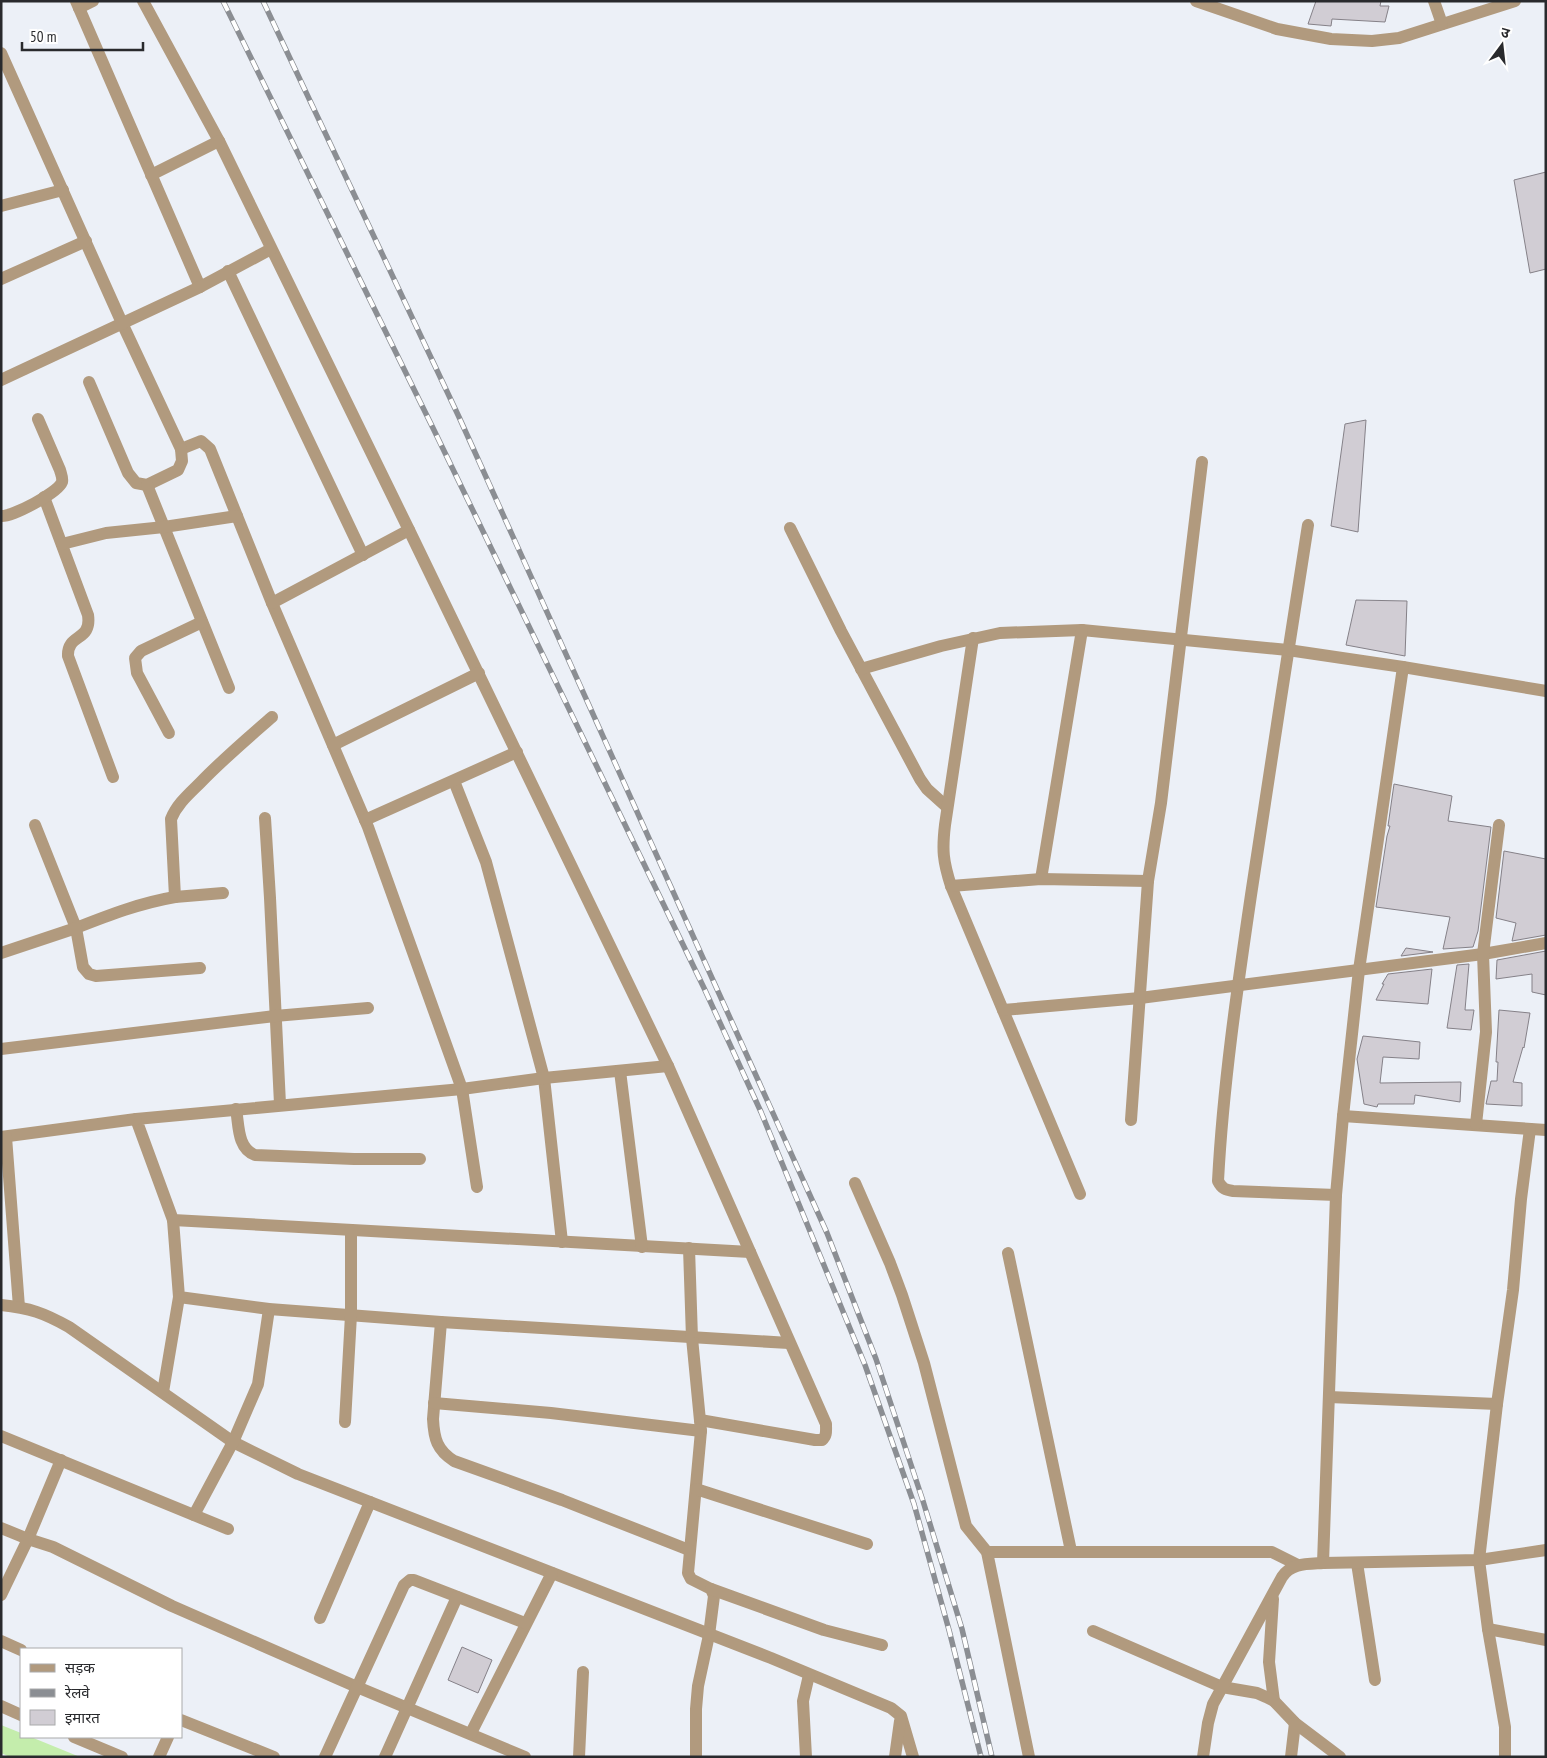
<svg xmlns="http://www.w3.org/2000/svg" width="1547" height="1758" viewBox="0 0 1547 1758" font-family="'PT Sans Narrow','Noto Sans Devanagari',sans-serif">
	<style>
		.green { fill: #c4edac }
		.building { fill: #d1cdd4; stroke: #858188 }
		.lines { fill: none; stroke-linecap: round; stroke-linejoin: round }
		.minor { stroke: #b19a7e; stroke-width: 12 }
		.tertiary { stroke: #b19a7e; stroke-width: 12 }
		.rail-casing { stroke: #8b8e93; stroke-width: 5.5 }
		.rail { stroke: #fff; stroke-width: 4; stroke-dasharray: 11; stroke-linecap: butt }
	</style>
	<rect width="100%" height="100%" fill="#ecf0f7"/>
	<polygon class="green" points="1,1725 21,1733 21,1737 31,1737 80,1757 10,1757 1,1753"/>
	<g class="building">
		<polygon points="1316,1 1381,1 1380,6 1389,6 1385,22 1332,19 1331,26 1308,24"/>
		<polygon points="1546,172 1546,269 1530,273 1514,180"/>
		<polygon points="1366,420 1358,532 1331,526 1345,424"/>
		<polygon points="1356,600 1407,601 1405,656 1346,645"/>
		<polygon points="1394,784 1452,796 1448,821 1491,827 1478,931 1473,947 1443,949 1450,917 1376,907 1387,836 1390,826 1388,826"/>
		<polygon points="1504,851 1546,859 1546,935 1512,941 1516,923 1496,918"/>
		<polygon points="1406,948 1433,952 1401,956"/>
		<polygon points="1546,951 1546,995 1532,992 1532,974 1496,979 1497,960"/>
		<polygon points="1469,964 1465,1010 1474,1010 1471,1030 1447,1028 1457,965"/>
		<polygon points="1432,969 1428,1004 1376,1000 1384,984 1382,984 1388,974"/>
		<polygon points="1499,1010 1530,1013 1524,1048 1523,1047 1513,1082 1522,1083 1522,1106 1486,1104 1491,1081 1497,1081 1498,1062 1496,1062"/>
		<polygon points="1363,1036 1420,1042 1419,1059 1383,1057 1380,1083 1461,1082 1460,1102 1415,1095 1414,1104 1378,1104 1377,1107 1364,1104 1357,1059"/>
		<polygon points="462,1647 492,1660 478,1693 448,1680"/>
	</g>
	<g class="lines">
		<g class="minor">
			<polyline points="76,1 200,287"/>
			<path d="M143 1 219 141 409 530 668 1066 826 1424C826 1431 827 1436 822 1440H815L700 1420"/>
			<polyline points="79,8 93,1"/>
			<polyline points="1,53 122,323 181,449 201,441 210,449 272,603 368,827 462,1089 477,1187"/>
			<polyline points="151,175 219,141"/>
			<polyline points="1,206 63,190"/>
			<polyline points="228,271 363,555"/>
			<polyline points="1,279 86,241"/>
			<polyline points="1,380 200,287 271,249"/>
			<polyline points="89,382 128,473 136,483 147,485 178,470 182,461 181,449"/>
			<polyline points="147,485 229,688"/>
			<path d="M44 497 88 615C92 642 67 633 68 656L113 777"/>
			<path d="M1 516C12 517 58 493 62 482 63 478 61 474 60 470L38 419"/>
			<path d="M1308 525C1289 648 1269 772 1251 895 1237 990 1223 1086 1218 1181 1222 1189 1226 1190 1233 1191L1336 1195"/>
			<polyline points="790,528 841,631 920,779 927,789 947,807"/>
			<polyline points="62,544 106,533 164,527 237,516"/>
			<polyline points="272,603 409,530"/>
			<path d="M973 638 945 825C942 850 943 861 951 886L1080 1194"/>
			<polyline points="861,669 941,646 1000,633 1082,630 1288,650 1403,667 1546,691"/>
			<polyline points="169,733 137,673 135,658 141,651 202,622"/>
			<polyline points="333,745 479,673"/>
			<polyline points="454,781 486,862 544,1078 562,1242"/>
			<polyline points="265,818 270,898 280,1104"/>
			<polyline points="365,820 517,752"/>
			<path d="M35 825 76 928C109 915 140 903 175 897"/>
			<polyline points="1041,879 1082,630"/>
			<polyline points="951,886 1041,879 1148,881"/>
			<path d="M223 893 175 897 171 819C177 804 189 794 200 783 223 759 248 738 272 717"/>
			<polyline points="1,953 76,928 83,967 89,974 96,976 200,968"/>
			<polyline points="1003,1010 1140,998 1483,954 1546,943"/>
			<polyline points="1,1049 275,1016 368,1008"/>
			<polyline points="668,1066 544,1078 462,1089 136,1119 173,1220 750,1252"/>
			<polyline points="620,1071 642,1247"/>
			<path d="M236 1109C239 1125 237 1148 255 1155L354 1159H420"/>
			<polyline points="1343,1116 1546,1130"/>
			<polyline points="1131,1120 1148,881 1161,803 1202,462"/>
			<polyline points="1476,1124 1486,1032 1483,954 1499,825"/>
			<polyline points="1,1137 136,1119"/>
			<polyline points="6,1137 19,1307"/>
			<polyline points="855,1183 890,1263 902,1295 924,1363 966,1526 987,1552 1029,1757"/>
			<polyline points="173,1220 179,1297 269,1309 441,1322 789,1343"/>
			<polyline points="689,1248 692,1338 701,1431 688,1573 691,1579 711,1589 714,1596 709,1635 698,1686 696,1709 696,1757"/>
			<polyline points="1008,1253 1071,1551"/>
			<path d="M1 1305C30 1308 44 1313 69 1327L233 1442 298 1474 771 1658 891 1708 901 1716 913 1757"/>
			<path d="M441 1322 433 1419C434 1439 437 1450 454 1461L562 1500 689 1550"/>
			<polyline points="163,1392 179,1297"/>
			<polyline points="1329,1397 1497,1404"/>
			<polyline points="434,1403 551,1413 701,1431"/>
			<polyline points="345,1422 351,1315 351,1230"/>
			<polyline points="1,1436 228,1529"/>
			<polyline points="61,1460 28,1539 53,1547 172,1606 357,1687 525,1757"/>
			<polyline points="696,1489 867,1544"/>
			<polyline points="194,1515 233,1442 258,1384 269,1309"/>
			<polyline points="1,1528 28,1539 1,1595"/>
			<polyline points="987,1552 1272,1552 1298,1565"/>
			<polyline points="1323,1563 1336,1195 1343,1116 1359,970 1403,667"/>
			<polyline points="1357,1563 1375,1680"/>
			<polyline points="711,1589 824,1630 882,1645"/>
			<polyline points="1273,1599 1269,1662 1274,1701"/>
			<polyline points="320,1618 370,1502"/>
			<polyline points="1488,1629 1546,1640"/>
			<polyline points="1093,1631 1222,1687 1257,1693 1266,1697 1274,1701 1295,1723 1340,1757"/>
			<polyline points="1,1641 21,1650"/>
			<polyline points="1,1706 21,1715"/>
			<polyline points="181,1720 274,1757"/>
			<polyline points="471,1733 552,1573"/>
			<polyline points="74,1737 122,1757"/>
			<polyline points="159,1757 168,1737"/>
			<polyline points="325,1757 404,1585 410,1580 414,1580 525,1623"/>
			<polyline points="385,1757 457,1597"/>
			<polyline points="579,1757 583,1672"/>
			<polyline points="806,1757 803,1701 809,1675"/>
			<polyline points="895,1757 900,1721"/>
			<path d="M1203 1757 1208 1723 1213 1704 1282 1577C1291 1563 1307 1564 1323 1563L1479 1560 1546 1550"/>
			<polyline points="1291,1757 1295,1723"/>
			<polyline points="1505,1757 1505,1727 1488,1629 1479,1560 1497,1404 1513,1290 1521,1199 1530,1129"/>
		</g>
		<g class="tertiary">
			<polyline points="1196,1 1277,29 1331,39 1372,41 1399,38 1515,1"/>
			<polyline points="1434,1 1442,24"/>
		</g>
		<defs>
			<g id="rail">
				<polyline points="223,1 432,426 704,988 761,1112 865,1365 914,1504 949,1630 981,1757"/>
				<polyline points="263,1 459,417 827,1233 876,1359 923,1501 962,1629 992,1757"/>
			</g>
		</defs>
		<use href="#rail" class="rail-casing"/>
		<use href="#rail" class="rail"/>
	</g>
	<rect width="1547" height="1758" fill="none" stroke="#292a2d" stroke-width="5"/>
	<rect x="20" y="1648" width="162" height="90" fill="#ffffff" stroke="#a9aaab"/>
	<rect x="30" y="1664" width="25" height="8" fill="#b19a7e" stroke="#a9aaab"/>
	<text x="65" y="1673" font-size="15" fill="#292a2d">सड़क</text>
	<rect x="30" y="1689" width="25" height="8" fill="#8b8e93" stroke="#a9aaab"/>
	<text x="65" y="1698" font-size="15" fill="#292a2d">रेलवे</text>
	<rect x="30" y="1710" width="25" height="15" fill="#d1cdd4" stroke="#a9aaab"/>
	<text x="65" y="1723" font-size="15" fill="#292a2d">इमारत</text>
	<g transform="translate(1502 45) rotate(15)" stroke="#ffffff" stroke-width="4" paint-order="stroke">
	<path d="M0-4L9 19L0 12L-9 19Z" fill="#292a2d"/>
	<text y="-8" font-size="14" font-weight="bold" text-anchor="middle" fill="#292a2d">उ</text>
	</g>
	<path d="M22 42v8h121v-8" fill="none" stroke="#292a2d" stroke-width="2.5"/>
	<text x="30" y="42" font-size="15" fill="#292a2d" stroke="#ffffff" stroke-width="4" paint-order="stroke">50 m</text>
</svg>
